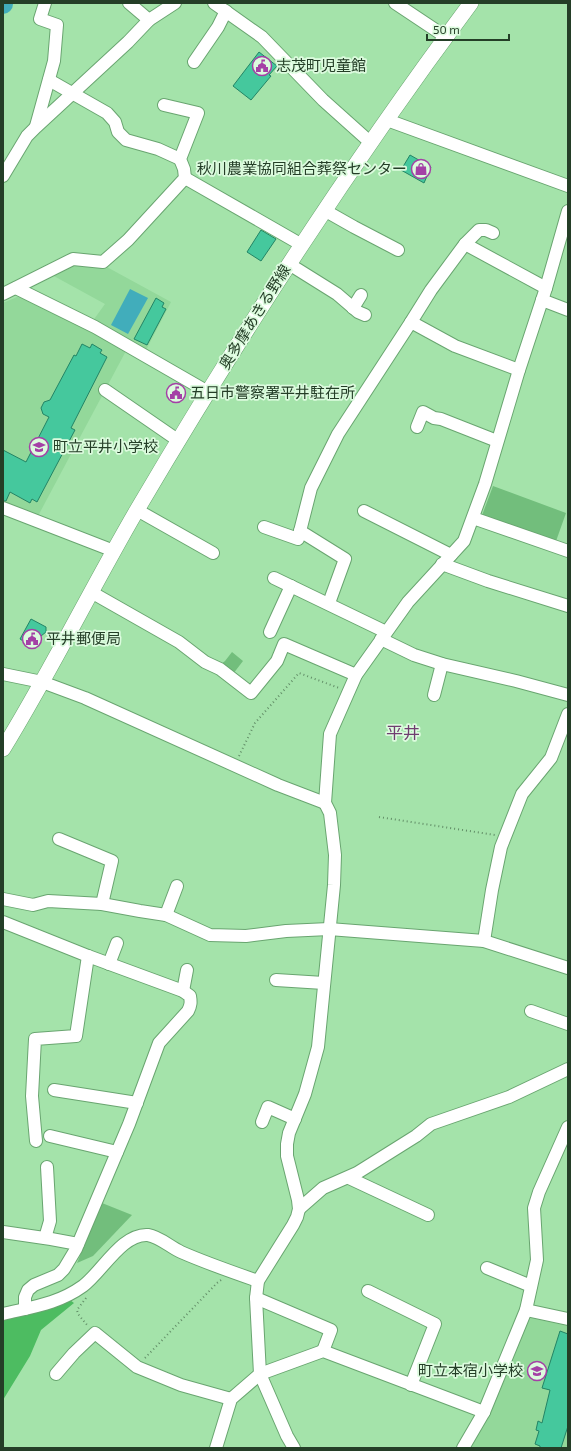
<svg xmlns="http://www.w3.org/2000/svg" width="571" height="1451" viewBox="0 0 571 1451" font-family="'Exo 2','Noto Sans JP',sans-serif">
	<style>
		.built { fill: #93d89a }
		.green { fill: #72be7c }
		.forest { fill: #4dbc61 }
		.water { fill: #41adbb }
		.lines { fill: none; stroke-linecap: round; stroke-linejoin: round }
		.river { stroke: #41adbb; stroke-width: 20 }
		.building { fill: #45c89d; stroke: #238465 }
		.minor-casing { stroke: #69a570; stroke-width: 14 }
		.major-casing { stroke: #69a570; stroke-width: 16 }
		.path { stroke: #628e67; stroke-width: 2; stroke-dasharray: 1 3; stroke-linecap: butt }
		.minor { stroke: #fff; stroke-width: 12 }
		.major { stroke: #fff; stroke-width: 15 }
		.labels { text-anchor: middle; stroke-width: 3.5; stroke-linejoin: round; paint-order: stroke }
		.poi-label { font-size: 15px; fill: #243e27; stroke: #dcfbde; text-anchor: start }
		.street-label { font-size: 15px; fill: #243e27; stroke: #dcfbde }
		.quarter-label { font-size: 17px; fill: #703d70; stroke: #dcfbde }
	</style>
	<rect width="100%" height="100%" fill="#a4e3aa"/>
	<g class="built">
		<polygon points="75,263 105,266 171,302 146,350 92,322 105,304 52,275"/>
		<polygon points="17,297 25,298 127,349 38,516 3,505 3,303"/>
		<polygon points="531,1318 568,1326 568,1448 469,1448 526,1321"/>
	</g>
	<g class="green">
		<polygon points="493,486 566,513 555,544 481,518"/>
		<polygon points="232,652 243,661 233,674 221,664 225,661"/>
		<polygon points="102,1203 132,1215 93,1256 77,1263"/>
	</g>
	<polygon class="forest" points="59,1292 74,1303 41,1330 30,1356 3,1400 3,1315"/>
	<polygon class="water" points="130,289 148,298 128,334 111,325"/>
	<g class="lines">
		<polyline class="river" points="3,4 3,3"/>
	</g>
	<g class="building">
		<polygon points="259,52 277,66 269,75 271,76 251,100 233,86"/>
		<polygon points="410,155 431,167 424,183 401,170"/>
		<polygon points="261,230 276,239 261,261 247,252"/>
		<polygon points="156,298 164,303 162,307 166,309 147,345 134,339"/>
		<polygon points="82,344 90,348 92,344 102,350 100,353 107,357 71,428 75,430 37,502 32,499 30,503 10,492 6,501 3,501 3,450 26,462 49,417 43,414 41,408 44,402 50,400 74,355 76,356"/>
		<polygon points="31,619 46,627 46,632 41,636 34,648 20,639"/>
		<polygon points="560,1331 568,1334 568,1426 561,1448 540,1448 540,1446 535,1444 539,1431 536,1430 538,1421 542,1423 550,1390 542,1388"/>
	</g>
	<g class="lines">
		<defs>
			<g id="minor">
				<polyline points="129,3 149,20"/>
				<polyline points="214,3 262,37 323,100 371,143"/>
				<polyline points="395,3 446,37"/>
				<polyline points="194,62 218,27 226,11"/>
				<polyline points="49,80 107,113 115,122 118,132 126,140 158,149 180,159"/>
				<polyline points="387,120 568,186"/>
				<polyline points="36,126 54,61 57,25 40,19 45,3"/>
				<polyline points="3,176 27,136 36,127 128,42 149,20 175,3"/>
				<polyline points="185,178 302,245"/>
				<polyline points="324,210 354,227 398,250"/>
				<polyline points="493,233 486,230 479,230 465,244 431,290 411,322 455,346 519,370"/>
				<polyline points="465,244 546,288"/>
				<polyline points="289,264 337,294 358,312 365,315"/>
				<polyline points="16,288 95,327 208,392"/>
				<polyline points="3,294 73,259 103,262 128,240 185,178 184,169 180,159 198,113 164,105"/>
				<polyline points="542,300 568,310"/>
				<polyline points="353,308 361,295"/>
				<polyline points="105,390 179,441"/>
				<polyline points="417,427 423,412 434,418 441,419 497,441"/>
				<polyline points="3,508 114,551"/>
				<polyline points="137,510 213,553"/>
				<polyline points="364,511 451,555"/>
				<polyline points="473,518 568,551"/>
				<polyline points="264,527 298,539 311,488 338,434 411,322"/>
				<polyline points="300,531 345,559 329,603"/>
				<polyline points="442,564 488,581 568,606"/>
				<polyline points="274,578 386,632"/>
				<polyline points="91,592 179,642 205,662 220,669 251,693 277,661 284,644 356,675"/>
				<polyline points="270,632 291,586"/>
				<polyline points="381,639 414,655 442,664 516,681 568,695"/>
				<polyline points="3,674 42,682 85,698 278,785 325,803"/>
				<polyline points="434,695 442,664"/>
				<polyline points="59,839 112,861 102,904"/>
				<polyline points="3,899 33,905 48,901 102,904 140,911 166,915 210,935 246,936 286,931 329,929 484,941 568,968"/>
				<polyline points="166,915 177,886"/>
				<path d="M3 922 88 956 183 991 190 996C191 1002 191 1005 188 1011L159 1043 129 1124 76 1249 64 1269 58 1275 34 1285 28 1290 25 1297V1309"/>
				<polyline points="484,941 492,890 501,847 522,794 551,758 568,714"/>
				<polyline points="109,964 117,943"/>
				<polyline points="276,980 324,983"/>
				<polyline points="183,991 187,970"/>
				<polyline points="531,1011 568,1024"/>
				<polyline points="54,1090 137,1103"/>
				<polyline points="262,1122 268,1107 295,1119"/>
				<polyline points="50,1136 117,1152"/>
				<polyline points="36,1141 32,1096 35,1039 76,1036 88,956"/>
				<polyline points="349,1178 428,1215"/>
				<polyline points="299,1209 323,1188 357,1173 416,1136 431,1124 509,1097 568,1069"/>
				<polyline points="3,1232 51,1239 78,1244"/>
				<polyline points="45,1238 50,1221 47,1167"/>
				<polyline points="487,1268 531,1286"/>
				<polyline points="368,1291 435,1324 411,1385"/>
				<polyline points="256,1298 331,1330 323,1351"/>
				<polyline points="526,1310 568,1319"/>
				<path d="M3 1314C32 1307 58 1304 83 1286 102 1272 122 1233 148 1235 160 1237 170 1247 181 1252 206 1263 232 1272 258 1281"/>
				<polyline points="56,1374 74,1353 95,1333 137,1367 181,1385 231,1399"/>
				<polyline points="216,1448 231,1399 260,1374 323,1351 484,1412"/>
				<polyline points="294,1448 287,1436 260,1374 256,1298 258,1281 293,1225 297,1217 299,1209 298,1200 287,1156 287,1144 289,1133 305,1094 318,1047 334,885 335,855 330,813 325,803 330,734 356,675 408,602 464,541 485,484 519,370 546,288 568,211"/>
				<polyline points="463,1448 484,1412 526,1310 537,1260 534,1208 539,1192 568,1127"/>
			</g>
			<path id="major" d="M3 749C51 671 91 589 137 510 240 335 350 165 471 3"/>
		</defs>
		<use href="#minor" class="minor-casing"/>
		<use href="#major" class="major-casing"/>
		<g class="path">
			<polyline points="239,756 255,723 299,673 339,688"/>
			<polyline points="379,817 495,835"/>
			<polyline points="86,1298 77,1310 78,1314 87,1325"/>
			<polyline points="145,1358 217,1283 221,1280"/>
		</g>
		<use href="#minor" class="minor"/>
		<use href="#major" class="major"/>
	</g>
	<defs>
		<symbol id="civic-ring" viewBox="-11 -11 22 22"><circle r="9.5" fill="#dcfbde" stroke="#a440a6" stroke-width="1.5"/><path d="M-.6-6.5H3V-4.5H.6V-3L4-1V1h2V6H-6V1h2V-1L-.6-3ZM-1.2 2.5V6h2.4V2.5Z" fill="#a440a6"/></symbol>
		<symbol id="shop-ring" viewBox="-11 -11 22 22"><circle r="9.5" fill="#dcfbde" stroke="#a440a6" stroke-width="1.5"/><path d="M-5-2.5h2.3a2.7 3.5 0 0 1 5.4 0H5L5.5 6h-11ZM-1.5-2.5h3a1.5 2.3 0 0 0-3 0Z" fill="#a440a6"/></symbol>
		<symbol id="school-ring" viewBox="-11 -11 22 22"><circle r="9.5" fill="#dcfbde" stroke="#a440a6" stroke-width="1.5"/><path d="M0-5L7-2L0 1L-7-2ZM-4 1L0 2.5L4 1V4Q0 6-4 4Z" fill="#a440a6"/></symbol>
	</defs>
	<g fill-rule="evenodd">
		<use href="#civic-ring" x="251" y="55" width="22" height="22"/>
		<use href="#shop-ring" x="410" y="158" width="22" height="22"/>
		<use href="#civic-ring" x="165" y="382" width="22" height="22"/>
		<use href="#school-ring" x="28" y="436" width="22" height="22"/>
		<use href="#civic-ring" x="21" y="628" width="22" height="22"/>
		<use href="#school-ring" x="526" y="1360" width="22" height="22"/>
	</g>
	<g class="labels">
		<g class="poi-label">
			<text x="276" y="71">志茂町児童館</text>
			<text x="407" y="174" text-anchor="end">秋川農業協同組合葬祭センター</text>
			<text x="190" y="398">五日市警察署平井駐在所</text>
			<text x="53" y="452">町立平井小学校</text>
			<text x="46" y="644">平井郵便局</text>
			<text x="523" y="1376" text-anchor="end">町立本宿小学校</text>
		</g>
		<g class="street-label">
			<text transform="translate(255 317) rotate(-58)" y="5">奥多摩あきる野線</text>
		</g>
		<g class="quarter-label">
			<text x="403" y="739">平井</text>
		</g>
	</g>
	<rect width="571" height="1451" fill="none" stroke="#243e27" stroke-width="8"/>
	<path d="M427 34v6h82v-6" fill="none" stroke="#243e27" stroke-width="2"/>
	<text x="433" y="34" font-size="12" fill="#243e27" stroke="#dcfbde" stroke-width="3" paint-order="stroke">50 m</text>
</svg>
